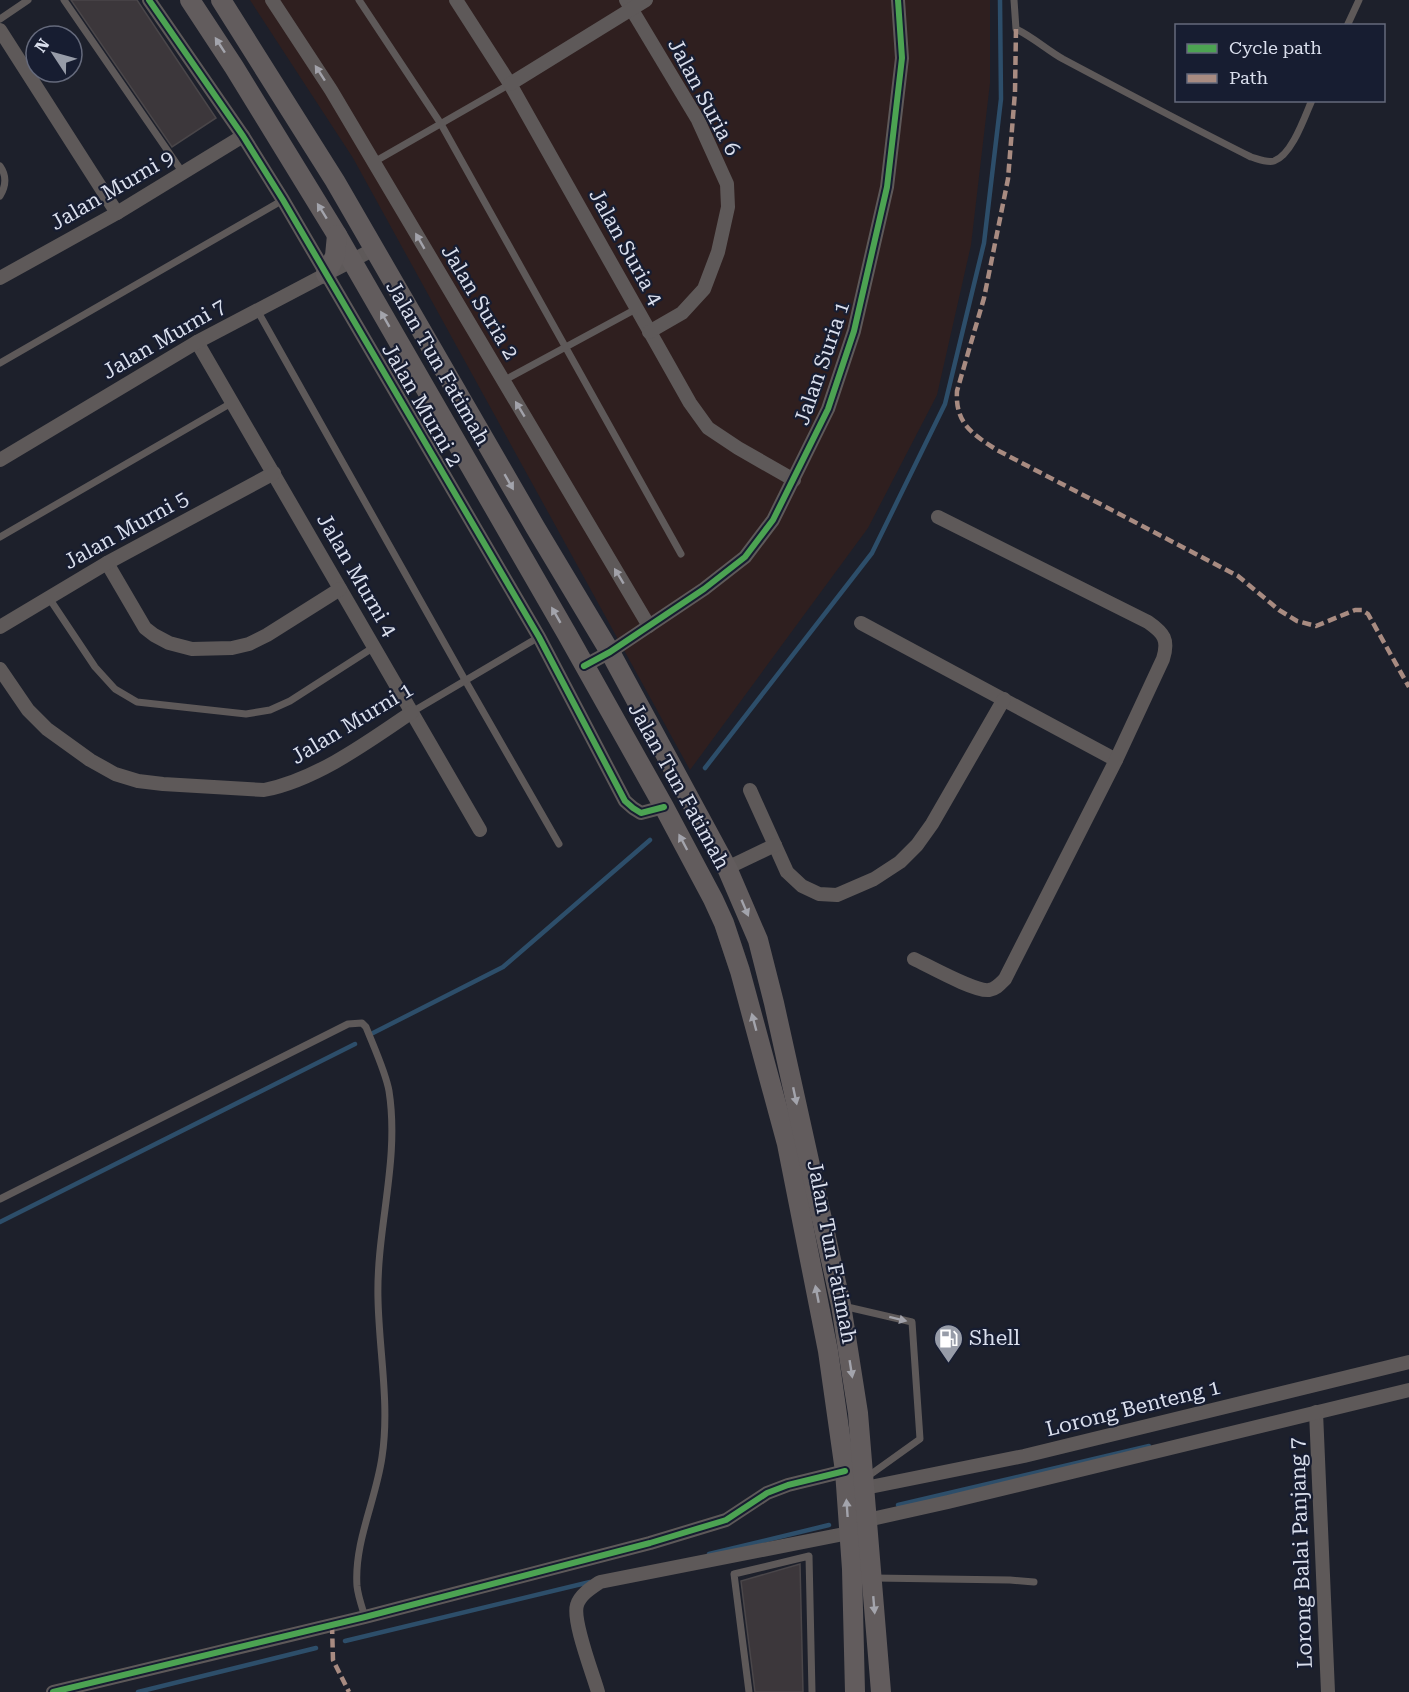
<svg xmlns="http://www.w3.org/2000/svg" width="1409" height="1692" viewBox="0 0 1409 1692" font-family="'Roboto Serif',serif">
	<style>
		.industrial { fill: #2f1f1f }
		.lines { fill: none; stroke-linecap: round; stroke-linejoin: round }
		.stream { stroke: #2d4e6a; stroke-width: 4.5 }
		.building { fill: #3c373b; stroke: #4a4649; stroke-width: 1.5 }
		.service { stroke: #5e5959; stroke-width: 7 }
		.minor { stroke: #5e5959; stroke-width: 14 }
		.secondary { stroke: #625c5d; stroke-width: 20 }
		.quiet { stroke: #a88b81; stroke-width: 4.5; stroke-dasharray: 9 4.5; stroke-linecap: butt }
		.cycleway-casing { stroke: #171d31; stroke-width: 10 }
		.cycleway { stroke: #4ca352; stroke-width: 6 }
		.oneway { fill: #a3a4ac }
		.oneway2 { fill: #a2a2aa }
		.labels { text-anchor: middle; stroke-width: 4.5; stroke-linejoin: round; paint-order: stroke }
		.street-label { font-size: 21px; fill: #d9deec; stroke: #171d31 }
		.poi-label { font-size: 21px; fill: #d9deec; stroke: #171d31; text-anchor: start }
	</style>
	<rect width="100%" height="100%" fill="#1d202b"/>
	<polygon class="industrial" points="250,0 990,0 990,83 971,245 937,395 868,528 690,770 353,158"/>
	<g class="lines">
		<g class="stream">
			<polyline points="705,768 872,553 945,404 984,243 1001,99 1000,0"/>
			<polyline points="373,1033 503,967 650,840"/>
			<polyline points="0,1222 355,1044"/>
			<polyline points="898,1505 1149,1446"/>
			<polyline points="709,1554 829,1525"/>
			<polyline points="345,1641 590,1582"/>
			<polyline points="138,1692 316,1648"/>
		</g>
	</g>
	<g class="building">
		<polygon points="71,0 137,0 216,118 172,147"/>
		<polygon points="800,1564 803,1692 755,1692 741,1581"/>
	</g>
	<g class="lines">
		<g class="service">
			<polyline points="64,0 183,173"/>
			<polyline points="359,0 441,124 681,554"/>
			<path d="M1014 0 1016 29C1033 37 1047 50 1063 59 1125 92 1187 125 1251 157 1258 159 1267 163 1274 161 1292 155 1305 116 1312 100"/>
			<polyline points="0,19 28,0"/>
			<polyline points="1347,26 1359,0"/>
			<polyline points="374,162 510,84"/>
			<path d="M0 166C7 176 6 186 0 196"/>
			<polyline points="257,310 465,680 559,844"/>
			<polyline points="0,363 283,200"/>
			<polyline points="503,381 636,309"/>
			<polyline points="0,537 233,402"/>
			<polyline points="49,598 95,667 115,689 137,702 246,714 270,710 290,701 374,647"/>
			<polyline points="412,712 539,637"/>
			<path d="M0 1199 348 1024 362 1023 366 1027C373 1045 386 1073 389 1091 400 1161 376 1229 378 1299 379 1351 390 1405 382 1457 376 1500 354 1542 357 1586 358 1596 362 1607 365 1617"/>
			<polyline points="843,1306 912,1322 920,1439 867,1477"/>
			<polyline points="874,1578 1010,1580 1034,1582"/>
			<polyline points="749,1692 734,1574 809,1556 812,1692"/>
		</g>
		<g class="minor">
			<polyline points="149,0 243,136 283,200 539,637 625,801 633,808 641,813 664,807"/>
			<polyline points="272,0 331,90 649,626"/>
			<polyline points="456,0 510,84 690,403 708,428 738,448 794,480"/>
			<polyline points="626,0 698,120 727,184 728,207 718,252 704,289 682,313 649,332"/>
			<polyline points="0,30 117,213"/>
			<polyline points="510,84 646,0"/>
			<polyline points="0,278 117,213 243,136"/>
			<polyline points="197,342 480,830"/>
			<polyline points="0,460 197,342 374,249"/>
			<polyline points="107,563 145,628 154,635 169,643 192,649 232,648 249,644 267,635 340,589"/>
			<polyline points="861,623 1116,760"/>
			<polyline points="0,627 107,563 274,473"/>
			<polyline points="584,666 610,652 704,589 745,557 773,520 828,409 854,331 887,187 902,58 898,0"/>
			<path d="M0 669 28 710 47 729 90 760 115 774 138 781 163 784 264 790C316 780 368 742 412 712"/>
			<polyline points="750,790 787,872 802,886 819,894 837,895 874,879 900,862 917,845 932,824 1004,699"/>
			<polyline points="727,868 775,845"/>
			<path d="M914 959C929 966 975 992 989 990 996 989 1000 984 1005 979L1116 760 1163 659C1169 640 1164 633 1148 622L938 517"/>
			<polyline points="1316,1412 1328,1692"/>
			<polyline points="865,1488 1024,1456 1409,1362"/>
			<polyline points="867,1520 948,1502 1409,1390"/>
			<polyline points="53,1692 365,1617 650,1543 726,1520 767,1493 788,1485 845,1471"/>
			<path d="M598 1692C593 1674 572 1621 577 1605 580 1595 591 1588 600 1582L849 1533"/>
		</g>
		<g class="secondary">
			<polyline points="190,0 234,67 337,235 567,634 664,807 713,899 724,923 740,971 787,1144 828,1351 845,1471 852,1569 855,1692"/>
			<polyline points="221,0 335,181 535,527 610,652 727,868 758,940 774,1003 841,1305 858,1413 881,1692"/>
			<polyline points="326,274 335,256 337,235"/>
		</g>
		<g class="quiet">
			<path d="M1016 29 1015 92 1008 179 984 298 957 391C955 423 972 434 997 450L1238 576 1279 610 1297 621 1316 626 1355 610H1362L1368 614 1409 687"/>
			<polyline points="332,1625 333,1660 349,1692"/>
		</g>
		<defs>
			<g id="cycleway">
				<polyline points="149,0 243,136 283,200 539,637 625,801 633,808 641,813 664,807"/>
				<polyline points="584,666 610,652 704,589 745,557 773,520 828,409 854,331 887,187 902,58 898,0"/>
				<polyline points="53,1692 365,1617 650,1543 726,1520 767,1493 788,1485 845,1471"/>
			</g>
		</defs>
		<use href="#cycleway" class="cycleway-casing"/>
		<use href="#cycleway" class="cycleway"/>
	</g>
	<defs><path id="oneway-solid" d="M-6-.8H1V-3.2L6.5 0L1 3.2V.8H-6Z" transform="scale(1.5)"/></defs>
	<g class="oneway">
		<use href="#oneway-solid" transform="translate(220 45) rotate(-123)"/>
		<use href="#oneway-solid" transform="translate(322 211) rotate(-122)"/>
		<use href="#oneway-solid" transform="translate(385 319) rotate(-120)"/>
		<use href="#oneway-solid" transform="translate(509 482) rotate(60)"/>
		<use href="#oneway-solid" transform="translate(556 615) rotate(-120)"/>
		<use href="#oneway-solid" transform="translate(683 842) rotate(-118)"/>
		<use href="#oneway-solid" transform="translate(745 908) rotate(67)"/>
		<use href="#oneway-solid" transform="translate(754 1022) rotate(-105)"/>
		<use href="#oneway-solid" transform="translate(795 1096) rotate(78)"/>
		<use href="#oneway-solid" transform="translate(817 1294) rotate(-101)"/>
		<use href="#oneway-solid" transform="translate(851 1369) rotate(81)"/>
		<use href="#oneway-solid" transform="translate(847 1508) rotate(-94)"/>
		<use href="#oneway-solid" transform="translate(874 1605) rotate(85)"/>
	</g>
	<g class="oneway2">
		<use href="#oneway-solid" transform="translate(320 73) rotate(-123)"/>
		<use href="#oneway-solid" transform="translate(420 241) rotate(-120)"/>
		<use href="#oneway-solid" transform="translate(520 409) rotate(-121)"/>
		<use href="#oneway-solid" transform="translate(619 576) rotate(-121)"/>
		<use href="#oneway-solid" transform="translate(898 1319) rotate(14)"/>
	</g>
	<defs>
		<symbol id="fuel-pin" viewBox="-11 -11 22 30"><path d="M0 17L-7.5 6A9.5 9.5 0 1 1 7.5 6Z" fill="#979ca8" stroke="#171d31"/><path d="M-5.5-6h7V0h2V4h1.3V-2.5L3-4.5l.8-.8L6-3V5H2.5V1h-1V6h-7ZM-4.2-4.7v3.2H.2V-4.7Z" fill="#fff"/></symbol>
	</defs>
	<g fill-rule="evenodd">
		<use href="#fuel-pin" x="932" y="1322" width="33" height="45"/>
	</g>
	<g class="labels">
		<g class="street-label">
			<text transform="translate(704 97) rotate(62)" y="7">Jalan Suria 6</text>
			<text transform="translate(112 190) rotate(-30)" y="7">Jalan Murni 9</text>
			<text transform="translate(626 247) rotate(61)" y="7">Jalan Suria 4</text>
			<text transform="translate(480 302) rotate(59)" y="7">Jalan Suria 2</text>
			<text transform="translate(164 339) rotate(-30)" y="7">Jalan Murni 7</text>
			<text transform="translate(438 363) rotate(60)" y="7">Jalan Tun Fatimah</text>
			<text transform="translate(822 363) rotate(-71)" y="7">Jalan Suria 1</text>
			<text transform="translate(422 405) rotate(60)" y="7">Jalan Murni 2</text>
			<text transform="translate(126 530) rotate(-29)" y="7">Jalan Murni 5</text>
			<text transform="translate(357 575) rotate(60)" y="7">Jalan Murni 4</text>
			<text transform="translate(352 723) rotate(-31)" y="7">Jalan Murni 1</text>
			<text transform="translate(679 786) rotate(61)" y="7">Jalan Tun Fatimah</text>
			<text transform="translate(832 1252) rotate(79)" y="7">Jalan Tun Fatimah</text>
			<text transform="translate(1133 1408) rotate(-14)" y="7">Lorong Benteng 1</text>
			<text transform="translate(1301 1553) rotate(-92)" y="7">Lorong Balai Panjang 7</text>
		</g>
		<g class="poi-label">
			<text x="969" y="1345">Shell</text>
		</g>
	</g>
	<rect x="1175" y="24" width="210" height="78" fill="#171d31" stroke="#656a7c" stroke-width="1.5"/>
	<rect x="1187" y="44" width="30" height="9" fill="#4ca352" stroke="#656a7c" stroke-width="1.5"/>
	<text x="1229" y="54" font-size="18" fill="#d9deec">Cycle path</text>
	<rect x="1187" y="74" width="30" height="9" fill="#a88b81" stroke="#656a7c" stroke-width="1.5"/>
	<text x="1229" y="84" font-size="18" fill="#d9deec">Path</text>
	<g transform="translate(54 54) rotate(306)"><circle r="28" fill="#171d31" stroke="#656a7c" stroke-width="1.5"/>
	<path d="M0-4.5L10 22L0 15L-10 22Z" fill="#979ca8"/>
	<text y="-9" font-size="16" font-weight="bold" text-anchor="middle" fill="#d9deec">N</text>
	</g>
</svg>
